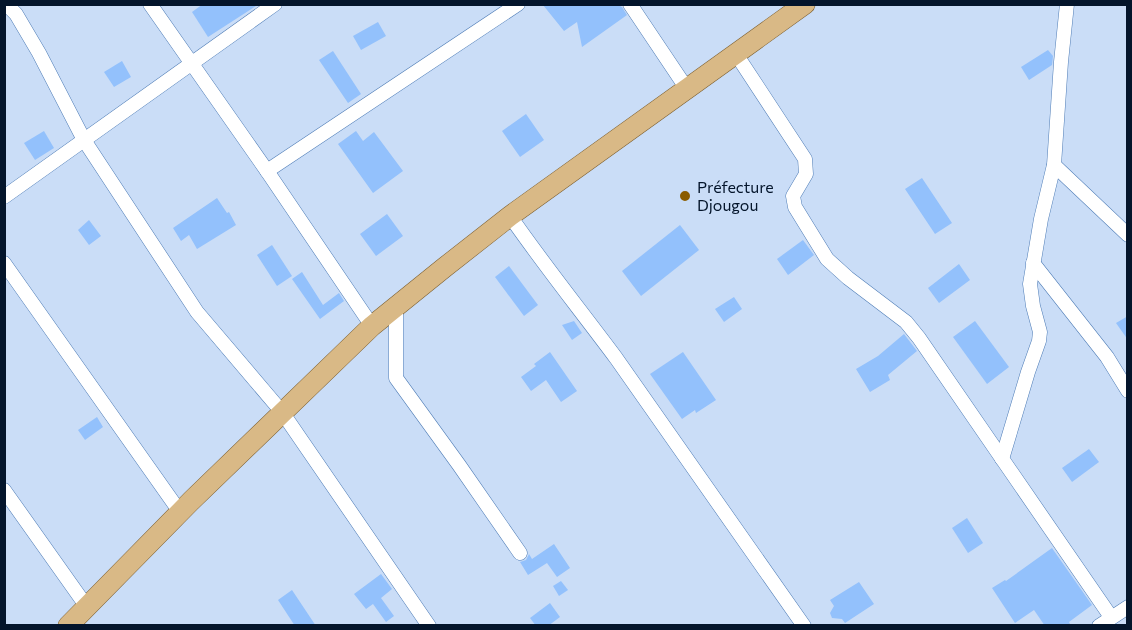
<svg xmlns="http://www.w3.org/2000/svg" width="1132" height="630" viewBox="0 0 1132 630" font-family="Commissioner,sans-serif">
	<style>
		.building { fill: #93c1fc }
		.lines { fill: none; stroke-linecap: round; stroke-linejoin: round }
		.street-casing { stroke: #4e7cb6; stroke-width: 15 }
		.primary-casing { stroke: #7e6132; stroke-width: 21 }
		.street { stroke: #fff; stroke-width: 14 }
		.primary { stroke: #d9b986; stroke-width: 20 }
		.poi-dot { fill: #8a5c00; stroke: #caddf7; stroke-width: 2 }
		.labels { text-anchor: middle; stroke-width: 6; stroke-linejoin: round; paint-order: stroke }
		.poi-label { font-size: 16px; fill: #04152b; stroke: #caddf7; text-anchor: start }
	</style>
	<rect width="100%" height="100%" fill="#caddf7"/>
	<g class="building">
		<polygon points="203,4 259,4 208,37 192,12"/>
		<polygon points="616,4 622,7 627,15 582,47 577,22 564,31 543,5"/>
		<polygon points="378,22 386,36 361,50 353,36"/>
		<polygon points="1048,50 1053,56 1052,65 1029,80 1021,67"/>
		<polygon points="333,51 361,94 348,103 319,60"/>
		<polygon points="122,61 131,77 114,87 104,72"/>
		<polygon points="526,114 544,140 520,157 502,131"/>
		<polygon points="44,131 54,148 35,160 24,143"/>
		<polygon points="356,131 363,141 374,132 403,171 373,193 338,144"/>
		<polygon points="922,178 952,223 935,234 905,189"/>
		<polygon points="217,198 227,213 229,212 236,225 197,249 189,235 181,241 173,228"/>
		<polygon points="387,214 403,236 376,256 360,234"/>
		<polygon points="89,220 101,236 89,245 78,230"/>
		<polygon points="680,225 699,250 641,296 622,271"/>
		<polygon points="803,240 814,255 788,275 777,259"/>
		<polygon points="272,245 292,276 277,286 257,255"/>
		<polygon points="959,264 970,280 939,303 928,288"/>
		<polygon points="509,266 538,305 524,316 495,277"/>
		<polygon points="302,272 323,305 339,293 344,301 320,319 292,279"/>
		<polygon points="734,297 742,309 724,322 715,309"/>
		<polygon points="1128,316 1128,340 1116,323"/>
		<polygon points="574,321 582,333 572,340 562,325"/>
		<polygon points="975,321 1009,367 987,384 953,337"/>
		<polygon points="904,334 917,351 888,375 890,380 870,392 856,369 878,356"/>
		<polygon points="550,352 577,391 561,402 546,380 531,391 521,377 536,366 534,364"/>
		<polygon points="683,352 716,400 696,413 695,410 682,419 650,374"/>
		<polygon points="97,417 103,427 85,440 78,430"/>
		<polygon points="1089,449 1099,462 1072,482 1062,468"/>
		<polygon points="967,518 983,543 968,553 952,528"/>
		<polygon points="554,544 570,568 557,577 547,563 528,575 520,562 526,560 529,554 532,559"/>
		<polygon points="1052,548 1092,605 1069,622 1071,626 1045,626 1034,610 1015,623 992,588 1005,580 1006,581"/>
		<polygon points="381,574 392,589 381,598 394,616 386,622 373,604 366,609 354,594"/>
		<polygon points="561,581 568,590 559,596 553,586"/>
		<polygon points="859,582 874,604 845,623 842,619 832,618 830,613 834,606 830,600"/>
		<polygon points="292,590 316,626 295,626 278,600"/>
		<polygon points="550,603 560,617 548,626 536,626 530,618"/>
	</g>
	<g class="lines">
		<defs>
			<g id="street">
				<polyline points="6,4 16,14 39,53 84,140 197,312 282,412 429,626"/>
				<polyline points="150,4 267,171 372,326"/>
				<polyline points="630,4 687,89"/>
				<polyline points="736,54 805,159 806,174 793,196 795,207 827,259 848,278 906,322 919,338 1111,617"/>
				<polyline points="1054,165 1128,235"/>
				<polyline points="267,171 518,4"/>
				<polyline points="4,197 275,4"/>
				<path d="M510 216C544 265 581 311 616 358 679 447 741 537 804 626"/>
				<polyline points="4,263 180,512"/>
				<polyline points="1033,263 1107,357 1128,391"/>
				<polyline points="396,306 396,378 459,465 520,553"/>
				<polyline points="1002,459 1028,372 1039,341 1040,332 1033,306 1030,284 1041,219 1054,165 1061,62 1067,4"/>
				<polyline points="4,490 87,607"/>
				<polyline points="1099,626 1128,607"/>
			</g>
			<polyline id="primary" points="68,626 191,501 372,326 445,267 510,216 805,4"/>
		</defs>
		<use href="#street" class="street-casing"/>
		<use href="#primary" class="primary-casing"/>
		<use href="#street" class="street"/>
		<use href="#primary" class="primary"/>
	</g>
	<circle class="poi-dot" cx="685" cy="196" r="6"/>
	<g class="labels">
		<g class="poi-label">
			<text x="697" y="193">Préfecture<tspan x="697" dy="18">Djougou</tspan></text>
		</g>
	</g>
	<rect width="1132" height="630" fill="none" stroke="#04152b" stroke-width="12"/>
</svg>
